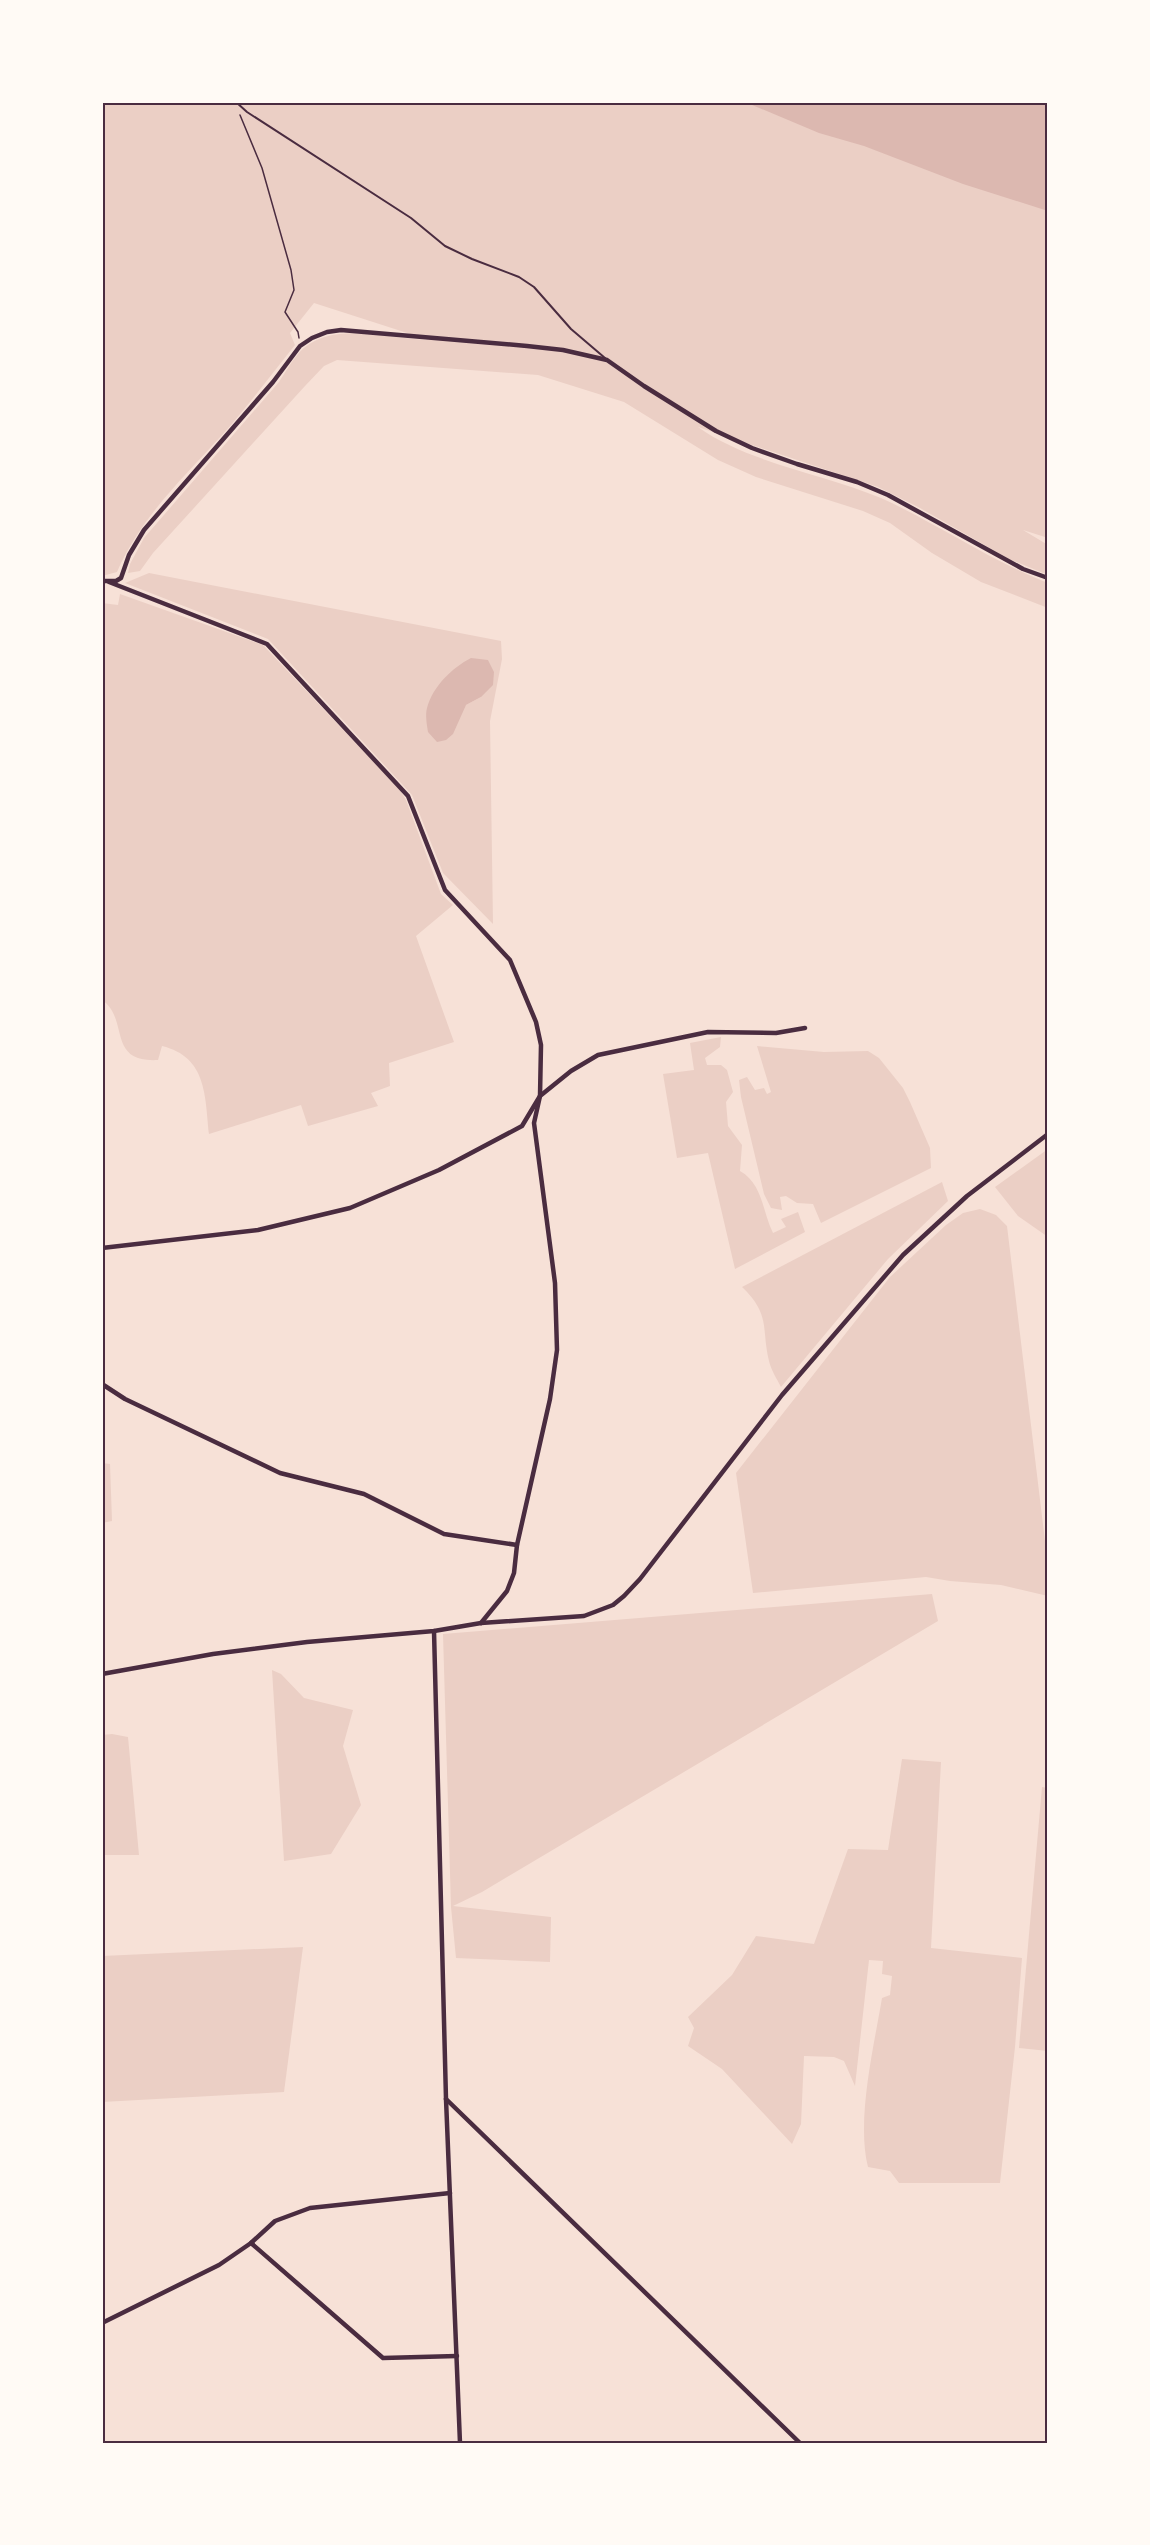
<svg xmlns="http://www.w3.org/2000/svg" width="1150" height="2545" viewBox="0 0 1150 2545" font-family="Helvetica,sans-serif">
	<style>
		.green { fill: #ebcfc5; fill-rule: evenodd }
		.water { fill: #dcb8b0 }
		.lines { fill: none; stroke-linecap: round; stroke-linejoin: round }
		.path { stroke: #4a2c40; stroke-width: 1.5 }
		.service { stroke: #4a2c40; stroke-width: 2 }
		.minor { stroke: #4a2c40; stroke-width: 4.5 }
		.neatline { fill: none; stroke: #4a2c40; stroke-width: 2 }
	</style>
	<rect width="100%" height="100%" fill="#f7e1d7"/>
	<g class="green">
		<path d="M102 102H1048V538L1023 530 1048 545V575L1009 559 920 508 878 487 698 427C748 463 824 474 881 498 938 524 989 560 1048 583V608L981 582 932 553 890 523 863 511 756 477 718 460 624 402 538 375 337 360 324 366 305 386 153 553 140 571 128 573 130 564 144 538 279 382C285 373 291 362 298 354 330 318 388 340 429 340L314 303 290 333 295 345C271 375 248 406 223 434 184 477 140 518 117 572L102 576Z"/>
		<path d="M149 573 501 641 502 659 490 721 493 924 443 873 412 795 268 639 125 583ZM447 676 481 697 466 705 427 709 434 693Z"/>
		<path d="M120 594 263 645 400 790 406 800 441 894 453 905 416 936 454 1042 389 1063 390 1086 371 1093 378 1106 308 1126 301 1105 209 1134C205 1096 207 1057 162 1046L158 1060C106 1063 130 1019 102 1000V603L118 605Z"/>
		<path d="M721 1037 720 1047 705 1058 707 1065H721L727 1070 733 1092 726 1102 728 1126 742 1145 740 1171C763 1184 762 1211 773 1233L786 1227 781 1219 798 1212 805 1232 735 1269 708 1153 677 1158 663 1074 694 1070 690 1043Z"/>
		<polygon points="757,1046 824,1052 868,1051 879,1058 903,1088 910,1102 930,1148 931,1168 821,1223 813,1204 797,1203 786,1196 780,1197 782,1210 771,1208 764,1194 741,1097 739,1080 747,1077 755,1090 764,1088 767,1094 771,1092"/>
		<polygon points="1048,1149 1048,1237 1018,1216 995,1187"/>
		<path d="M942 1182 948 1201 888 1259 781 1387C777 1379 771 1370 769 1361 761 1327 771 1315 742 1287Z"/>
		<polygon points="980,1209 996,1215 1007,1226 1048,1566 1048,1596 1001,1585 950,1581 926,1577 753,1593 736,1473 890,1277 946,1225 963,1213"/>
		<polygon points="102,1463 110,1464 112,1521 102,1523"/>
		<polygon points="932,1594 938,1621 482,1892 453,1906 551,1917 550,1962 456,1958 451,1907 443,1634"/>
		<polygon points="272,1670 281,1674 304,1698 353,1710 343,1746 361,1805 331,1854 284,1861"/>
		<path d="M112 1734 128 1737 139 1855H102V1772C106 1760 102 1748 102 1735Z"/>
		<path d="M902 1759 941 1762 931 1948 1022 1958 1015 2047 1000 2183H899L890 2171 868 2167C856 2120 874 2046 882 1998L890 1995 892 1976 882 1974 883 1961 869 1960 855 2086 844 2061 834 2057 804 2056 801 2124 792 2144 722 2069 688 2046 694 2028 688 2017 732 1975 756 1936 814 1944 848 1849 888 1850Z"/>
		<polygon points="1042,1787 1048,1788 1048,2051 1019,2048"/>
		<polygon points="303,1947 284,2092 102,2102 102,1956"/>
	</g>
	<g class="water">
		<polygon points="745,102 1048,102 1048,211 963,184 864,146 819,133"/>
		<path d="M471 658 488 660 494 672 493 685 481 697 466 705 453 734 446 740 437 742 428 732C427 725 425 715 427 708 433 686 452 668 471 658Z"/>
	</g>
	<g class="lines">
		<polyline class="path" points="240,115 262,168 291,270 294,290 285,312 298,332 299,338"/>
		<polyline class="service" points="236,102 247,112 411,218 445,246 472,259 519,277 534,287 571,329 605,358"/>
		<g class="minor">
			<polyline points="102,581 116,581 121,578 129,555 144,530 273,382 300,346 312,338 327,332 341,330 527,346 563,350 607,360 644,386 716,431 752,448 797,464 857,482 888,495 1023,569 1048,578"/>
			<polyline points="109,582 267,644 408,796 445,890 510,960 536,1022 541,1045 540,1096 534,1123 555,1283 557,1350 550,1399 517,1545 514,1573 507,1591 481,1623"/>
			<polyline points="102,1248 258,1230 350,1208 439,1170 522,1126 540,1096 571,1071 598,1055 708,1032 776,1033 805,1028"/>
			<polyline points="102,1384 125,1399 280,1473 364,1494 444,1534 517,1545"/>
			<polyline points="434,1631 446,2099 460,2443"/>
			<polyline points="102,1674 213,1654 307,1642 434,1631 481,1623 584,1616 613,1605 624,1596 640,1579 782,1395 903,1255 967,1196 1048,1134"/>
			<polyline points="446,2099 800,2443"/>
			<polyline points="251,2243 383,2358 457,2356"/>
			<polyline points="102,2323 219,2265 251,2243 275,2221 310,2208 450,2193"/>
		</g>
	</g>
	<rect width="1150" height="2545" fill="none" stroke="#fffaf5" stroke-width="207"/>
	<rect x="104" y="104" width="942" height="2338" class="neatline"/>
</svg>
